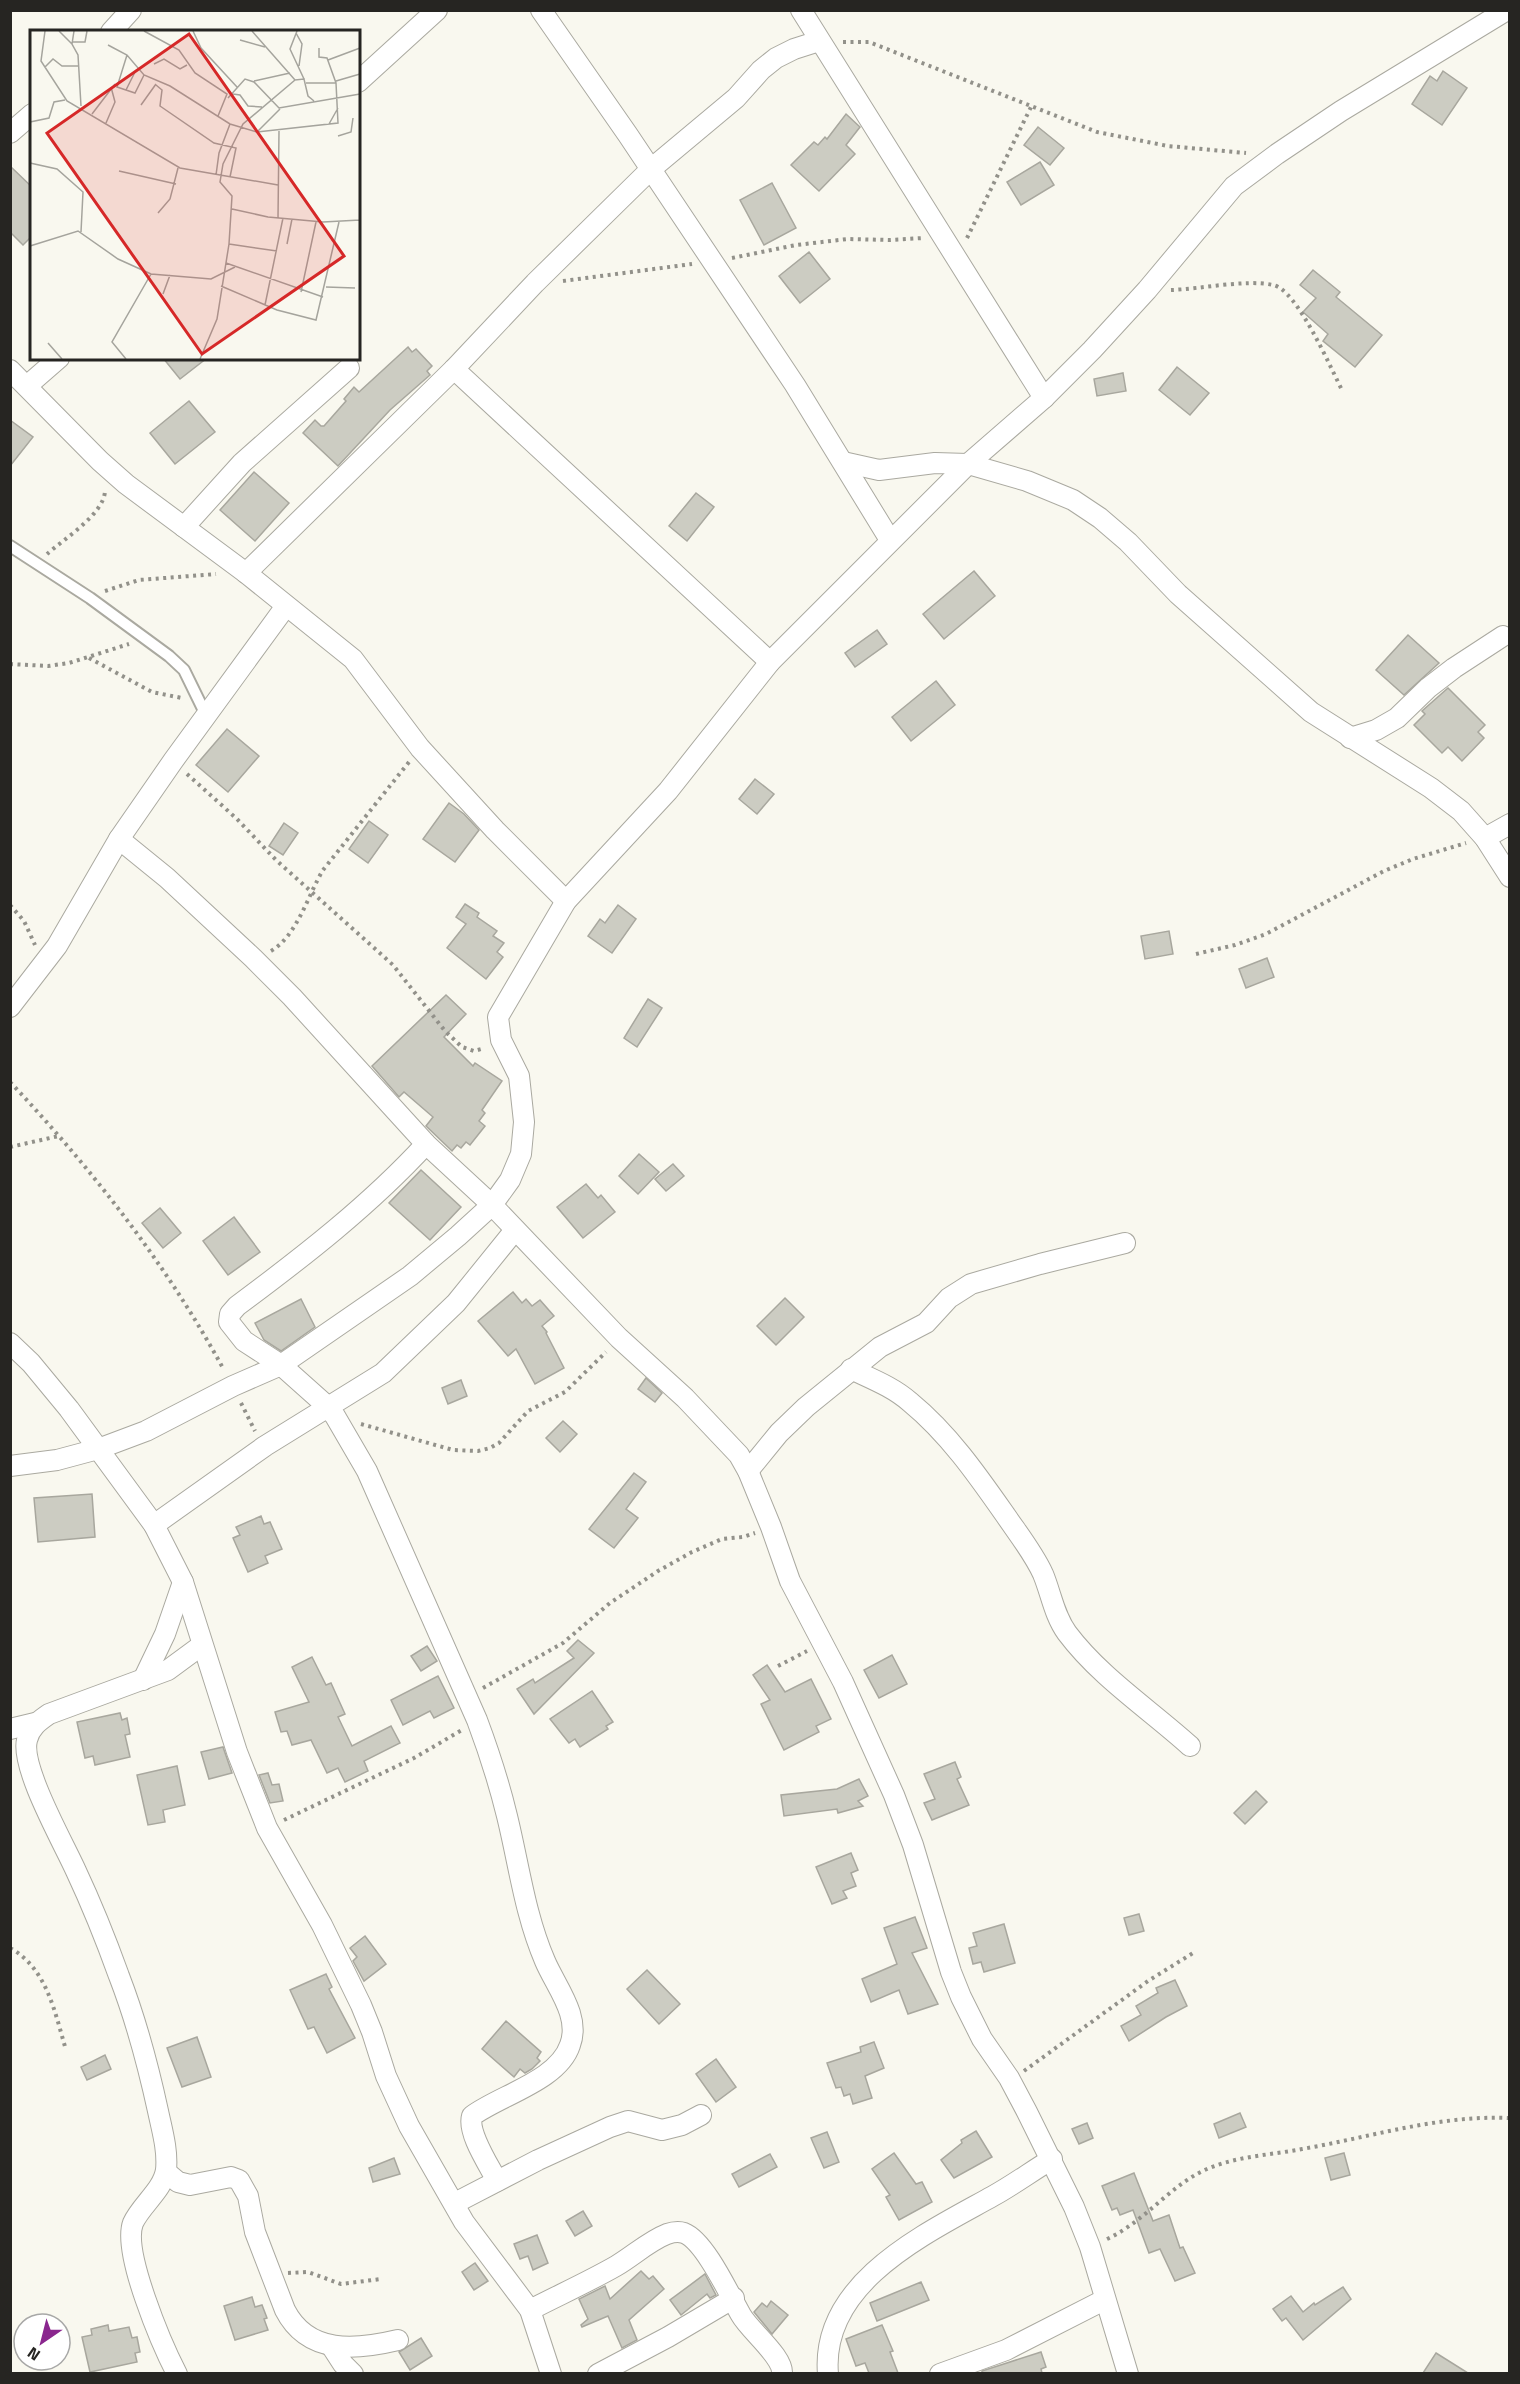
<svg xmlns="http://www.w3.org/2000/svg" width="1520" height="2384" viewBox="0 0 1520 2384" font-family="'Titillium Web',sans-serif">
	<style>
		.building { fill: #ccccc2; stroke: #a8a79e; stroke-width: 1.5 }
		.lines { fill: none; stroke-linecap: round; stroke-linejoin: round }
		.lane-casing { stroke: #aaa9a0; stroke-width: 14 }
		.street-casing { stroke: #aaa9a0; stroke-width: 22 }
		.path { stroke: #92918a; stroke-width: 4; stroke-dasharray: 3 4.5; stroke-linecap: butt }
		.lane { stroke: #fff; stroke-width: 10 }
		.street { stroke: #fff; stroke-width: 20 }
		.inset-road { fill: none; stroke: #a5a49d; stroke-width: 1.5 }
		.view { fill: #d62828; fill-opacity: 0.15; stroke: #d62828; stroke-width: 3 }
		.inset-edge { fill: none; stroke: #262522; stroke-width: 3 }
	</style>
	<rect width="100%" height="100%" fill="#f9f8ef"/>
	<g class="building">
		<polygon points="1443,71 1467,88 1442,125 1412,104 1430,76 1437,81"/>
		<polygon points="846,114 860,127 846,145 855,154 819,191 791,165 814,142 818,145 825,137 827,139"/>
		<polygon points="1038,127 1064,148 1050,165 1024,145"/>
		<polygon points="1040,162 1054,185 1021,205 1007,182"/>
		<polygon points="10,166 32,187 32,236 23,245 10,232"/>
		<polygon points="772,183 796,228 764,245 740,200"/>
		<polygon points="809,252 830,279 800,303 779,276"/>
		<polygon points="1313,270 1340,292 1336,297 1382,335 1355,367 1323,341 1328,334 1303,312 1316,298 1300,285"/>
		<polygon points="408,347 412,352 416,349 432,366 427,371 430,375 390,410 338,466 303,433 315,420 321,426 324,426 346,401 344,399 354,387 359,392"/>
		<polygon points="163,358 207,358 180,379"/>
		<polygon points="1177,367 1209,393 1190,415 1159,390"/>
		<polygon points="1123,373 1126,391 1097,396 1094,379"/>
		<polygon points="189,401 215,432 175,464 150,433"/>
		<polygon points="10,420 33,437 10,466"/>
		<polygon points="254,472 289,503 255,541 220,510"/>
		<polygon points="696,493 714,507 687,541 669,526"/>
		<polygon points="974,571 995,596 944,639 923,614"/>
		<polygon points="877,630 887,644 855,667 845,653"/>
		<polygon points="1408,635 1439,663 1404,695 1376,670"/>
		<polygon points="936,681 955,705 911,741 892,717"/>
		<polygon points="1448,688 1485,725 1478,732 1484,738 1462,761 1448,747 1442,753 1414,725 1425,714 1422,711"/>
		<polygon points="227,729 259,756 228,792 196,765"/>
		<polygon points="755,779 774,794 757,814 739,799"/>
		<polygon points="449,803 464,814 479,830 455,862 423,839"/>
		<polygon points="369,821 388,835 368,863 349,849"/>
		<polygon points="284,823 298,833 283,855 269,846"/>
		<polygon points="465,904 479,913 477,917 497,931 493,936 504,943 497,952 503,957 486,979 447,948 466,924 456,917"/>
		<polygon points="618,905 636,919 612,953 588,936 600,919 605,923"/>
		<polygon points="1169,931 1173,954 1145,959 1141,936"/>
		<polygon points="1267,958 1274,977 1246,988 1239,969"/>
		<polygon points="446,995 466,1014 444,1037 473,1066 475,1063 502,1081 482,1110 485,1113 479,1121 485,1126 470,1145 466,1142 461,1148 457,1145 452,1151 426,1126 433,1117 404,1092 399,1097 372,1066"/>
		<polygon points="648,999 662,1008 637,1047 624,1038"/>
		<polygon points="639,1154 659,1172 638,1194 619,1176"/>
		<polygon points="673,1164 684,1176 666,1191 655,1179"/>
		<polygon points="421,1170 461,1207 430,1240 389,1203"/>
		<polygon points="586,1184 598,1198 601,1195 615,1212 583,1238 557,1207"/>
		<polygon points="160,1208 181,1233 163,1248 142,1223"/>
		<polygon points="234,1217 260,1252 228,1275 203,1241"/>
		<polygon points="513,1292 522,1303 526,1299 532,1306 540,1300 554,1316 542,1326 547,1332 546,1333 564,1368 535,1384 516,1349 508,1356 478,1321"/>
		<polygon points="785,1298 804,1317 776,1345 757,1326"/>
		<polygon points="301,1299 315,1327 281,1351 264,1340 255,1323"/>
		<polygon points="646,1378 662,1393 655,1402 638,1389"/>
		<polygon points="461,1380 467,1396 448,1404 442,1388"/>
		<polygon points="563,1421 577,1434 560,1452 546,1438"/>
		<polygon points="634,1473 646,1482 626,1509 638,1518 614,1548 589,1529"/>
		<polygon points="92,1494 95,1537 38,1542 34,1498"/>
		<polygon points="261,1516 264,1524 270,1522 282,1549 265,1556 268,1563 248,1572 233,1538 240,1535 236,1527"/>
		<polygon points="578,1640 594,1653 534,1714 517,1689 533,1679 535,1683 574,1658 567,1651"/>
		<polygon points="427,1646 437,1661 421,1671 411,1656"/>
		<polygon points="892,1655 907,1684 879,1698 864,1670"/>
		<polygon points="312,1657 326,1685 331,1683 345,1714 338,1717 352,1746 391,1726 400,1743 364,1761 368,1771 345,1782 338,1768 327,1773 311,1740 292,1745 287,1731 281,1732 275,1712 309,1702 292,1667"/>
		<polygon points="767,1665 785,1692 811,1679 831,1719 816,1726 819,1732 784,1750 761,1704 770,1700 753,1675"/>
		<polygon points="438,1676 454,1708 434,1718 430,1711 403,1725 391,1700"/>
		<polygon points="592,1691 613,1722 606,1726 608,1729 580,1747 575,1739 569,1743 550,1719"/>
		<polygon points="120,1713 122,1720 127,1718 130,1734 125,1735 130,1757 95,1765 93,1756 85,1758 77,1722"/>
		<polygon points="223,1747 232,1773 209,1779 201,1752"/>
		<polygon points="955,1762 961,1777 957,1779 969,1805 932,1820 924,1803 935,1799 924,1774"/>
		<polygon points="177,1766 185,1805 163,1810 165,1822 148,1825 137,1775"/>
		<polygon points="268,1773 272,1785 279,1784 283,1801 270,1803 259,1775"/>
		<polygon points="859,1779 868,1796 858,1801 863,1806 838,1813 837,1809 784,1816 781,1795 837,1789"/>
		<polygon points="1256,1791 1267,1802 1245,1824 1234,1813"/>
		<polygon points="851,1853 858,1870 851,1873 856,1886 843,1891 847,1898 832,1904 816,1867"/>
		<polygon points="1139,1914 1144,1931 1129,1935 1124,1918"/>
		<polygon points="915,1917 927,1948 912,1953 938,2004 908,2014 899,1990 871,2002 862,1979 897,1964 884,1928"/>
		<polygon points="1004,1924 1015,1963 984,1972 981,1962 973,1964 969,1948 977,1946 973,1933"/>
		<polygon points="365,1936 386,1964 364,1981 353,1961 357,1957 350,1948"/>
		<polygon points="647,1970 680,2004 659,2024 627,1989"/>
		<polygon points="326,1974 332,1987 329,1989 355,2038 327,2053 314,2027 308,2029 290,1990"/>
		<polygon points="1175,1980 1187,2006 1166,2017 1129,2041 1121,2026 1141,2015 1136,2006 1158,1993 1156,1988"/>
		<polygon points="506,2021 541,2052 537,2058 540,2061 532,2069 525,2073 520,2069 514,2077 482,2049"/>
		<polygon points="197,2037 211,2077 182,2087 167,2048"/>
		<polygon points="874,2042 884,2068 865,2076 872,2098 853,2104 850,2094 844,2096 841,2087 836,2088 827,2063 861,2052 860,2047"/>
		<polygon points="105,2055 111,2069 87,2080 81,2067"/>
		<polygon points="716,2059 736,2087 716,2102 696,2074"/>
		<polygon points="1240,2113 1246,2127 1219,2138 1214,2124"/>
		<polygon points="1087,2123 1093,2138 1079,2144 1072,2129"/>
		<polygon points="976,2131 992,2157 954,2178 941,2160 962,2143 961,2140"/>
		<polygon points="827,2132 839,2162 824,2168 811,2138"/>
		<polygon points="894,2153 916,2184 922,2182 932,2202 899,2220 886,2197 890,2195 872,2169"/>
		<polygon points="1344,2153 1350,2175 1331,2180 1325,2158"/>
		<polygon points="770,2154 777,2167 739,2187 732,2174"/>
		<polygon points="394,2158 400,2174 373,2182 369,2168"/>
		<polygon points="1134,2173 1153,2221 1169,2215 1180,2248 1183,2247 1195,2273 1175,2281 1160,2249 1149,2253 1133,2210 1120,2215 1117,2208 1112,2210 1102,2186"/>
		<polygon points="583,2211 592,2226 575,2236 566,2221"/>
		<polygon points="537,2235 548,2263 533,2270 528,2256 520,2259 514,2244"/>
		<polygon points="475,2263 488,2281 474,2290 462,2272"/>
		<polygon points="641,2271 649,2279 653,2276 664,2289 629,2320 637,2340 622,2348 608,2316 582,2327 581,2325 588,2319 579,2299 605,2286 610,2299"/>
		<polygon points="705,2274 716,2295 710,2298 707,2294 681,2315 670,2300"/>
		<polygon points="921,2282 929,2300 877,2321 870,2303"/>
		<polygon points="1343,2287 1351,2299 1303,2340 1286,2318 1282,2321 1273,2309 1291,2296 1303,2312 1314,2303 1315,2305"/>
		<polygon points="252,2297 255,2307 262,2305 267,2318 264,2319 268,2330 235,2340 224,2306"/>
		<polygon points="771,2301 788,2315 772,2334 754,2312 762,2303 767,2307"/>
		<polygon points="108,2325 109,2331 129,2327 132,2338 137,2337 140,2352 135,2353 137,2362 90,2372 82,2337 92,2335 91,2329"/>
		<polygon points="882,2325 893,2351 890,2352 898,2373 869,2373 865,2363 856,2366 846,2339"/>
		<polygon points="421,2338 432,2356 410,2370 399,2352"/>
		<polygon points="1041,2352 1046,2367 1041,2369 1042,2373 982,2373 982,2371"/>
		<polygon points="1436,2353 1468,2373 1423,2373"/>
	</g>
	<g class="lines">
		<defs>
			<polyline id="lane" points="10,546 90,598 169,656 184,670 206,715"/>
			<g id="street">
				<polyline points="541,10 628,135 795,385 890,540"/>
				<polyline points="801,10 1044,398"/>
				<polyline points="111,32 131,10"/>
				<polyline points="358,82 437,10"/>
				<polyline points="10,133 32,114"/>
				<polyline points="454,369 770,662"/>
				<polyline points="10,370 100,461 126,484 246,573 353,659 420,748 495,830 566,901"/>
				<polyline points="28,385 59,358"/>
				<polyline points="843,462 879,470 935,463 968,464 1027,481 1073,500 1100,518 1128,542 1178,594 1311,712 1431,788 1461,811 1485,838 1510,877"/>
				<polyline points="184,527 242,463 349,368"/>
				<polyline points="246,573 454,369 535,283 651,169 736,98 761,70 776,58 794,49 819,41"/>
				<polyline points="1350,738 1376,730 1397,718 1428,688 1454,668 1503,636"/>
				<polyline points="1485,838 1510,824"/>
				<polyline points="119,839 167,878 253,958 292,997 426,1144 492,1205 619,1338 685,1398 739,1455 748,1471 771,1527 790,1581 843,1682 894,1795 913,1845 951,1972 961,1997 982,2039 1009,2078 1027,2112 1074,2207 1090,2247 1128,2374"/>
				<polyline points="10,1007 57,946 119,839 173,761 286,606"/>
				<path d="M426 1144C370 1205 303 1257 237 1306L230 1314 229 1322 244 1341 281 1365 327 1406 335 1416 367 1471 477 1720C489 1752 499 1783 507 1816 519 1865 525 1915 545 1961 556 1987 581 2016 570 2045 558 2081 500 2095 472 2116 467 2133 489 2165 497 2181"/>
				<polyline points="10,1343 31,1363 69,1409 154,1525 183,1582 237,1752 267,1828 322,1925 361,2005 372,2032 386,2076 409,2126 464,2222 530,2310 551,2374"/>
				<path d="M851 1369C872 1379 893 1387 910 1402 949 1434 978 1476 1006 1516 1019 1535 1034 1554 1043 1574 1051 1593 1054 1615 1067 1633 1100 1677 1149 1709 1190 1746"/>
				<polyline points="10,1466 57,1460 98,1449 146,1431 233,1386 281,1365 410,1276 458,1236 492,1205 510,1180 521,1154 524,1122 519,1076 501,1040 498,1017 566,901 668,791 770,662 968,464 1044,398 1092,350 1147,290 1234,186 1277,154 1341,111 1507,10"/>
				<polyline points="748,1471 779,1433 806,1407 880,1347 926,1323 949,1298 971,1284 1040,1264 1125,1243"/>
				<polyline points="154,1525 265,1446 383,1373 456,1303 515,1230"/>
				<polyline points="143,1680 165,1634 183,1582"/>
				<polyline points="10,1729 35,1723"/>
				<path d="M166 2172 178 2182 190 2185 231 2177 239 2180 248 2196 255 2232 285 2310C308 2355 356 2350 398 2340"/>
				<polyline points="455,2203 538,2160 610,2127 628,2121 662,2130 682,2125 701,2115"/>
				<path d="M530 2310C559 2295 588 2282 616 2266 633 2256 649 2241 667 2234 673 2232 678 2231 684 2233 705 2241 730 2296 741 2315 750 2331 784 2357 782 2374"/>
				<polyline points="332,2347 343,2364 353,2374"/>
				<path d="M177 2374C162 2345 122 2252 133 2223 141 2205 163 2190 166 2170 168 2150 162 2130 158 2111 148 2065 136 2020 119 1976 106 1940 92 1905 76 1871 64 1844 20 1767 27 1740 30 1727 39 1721 49 1714L168 1670 202 1645"/>
				<polyline points="598,2374 668,2337 734,2298"/>
				<path d="M828 2374C820 2282 927 2233 993 2196 1013 2185 1032 2171 1052 2159"/>
				<polyline points="940,2374 1006,2350 1104,2300"/>
			</g>
		</defs>
		<use href="#lane" class="lane-casing"/>
		<use href="#street" class="street-casing"/>
		<g class="path">
			<polyline points="843,42 869,42 1097,132 1168,146 1246,153"/>
			<polyline points="967,238 1031,107"/>
			<polyline points="732,258 796,245 848,239 889,240 924,238"/>
			<polyline points="563,281 692,264"/>
			<path d="M1171 290C1201 289 1246 279 1273 285 1297 289 1331 369 1343 392"/>
			<path d="M47 554C64 539 104 514 105 491"/>
			<polyline points="105,591 139,580 216,574"/>
			<polyline points="89,658 152,692 182,698"/>
			<polyline points="10,664 48,666 69,663 129,644"/>
			<polyline points="187,774 237,819 276,860 393,965 445,1031 462,1047 474,1051 485,1048"/>
			<polyline points="10,905 24,921 35,945"/>
			<path d="M271 951C297 936 308 895 323 870L409 762"/>
			<polyline points="1196,954 1235,945 1266,934 1384,871 1413,859 1466,843"/>
			<path d="M10 1082C92 1169 167 1265 224 1370"/>
			<polyline points="10,1147 59,1136"/>
			<polyline points="241,1403 255,1431"/>
			<polyline points="361,1424 453,1450 478,1451 490,1448 499,1443 528,1411 565,1392 606,1352"/>
			<polyline points="778,1666 807,1651"/>
			<polyline points="483,1688 563,1643 610,1603 658,1571 692,1552 722,1539 743,1537 755,1533"/>
			<polyline points="284,1820 414,1758 462,1730"/>
			<path d="M10 1948C47 1968 55 2013 66 2050"/>
			<polyline points="1024,2071 1148,1981 1193,1953"/>
			<path d="M1107 2239C1146 2221 1170 2185 1207 2169 1237 2156 1271 2155 1302 2149 1372 2137 1437 2115 1510 2118"/>
			<polyline points="288,2273 308,2272 341,2284 381,2279"/>
		</g>
		<use href="#lane" class="lane"/>
		<use href="#street" class="street"/>
	</g>
	<g transform="translate(30 30)">
		<rect width="330" height="330" fill="#f9f8ef"/>
		<path class="inset-road" d="M15 1 11 31 37 71 150 138 248 155M29 1 42 14M44 1 42 14 48 25 51 76M114 1 149 20 165 43 197 64 188 86M163 1 171 18 207 57M222 1 265 50 274 49 278 66 284 71M267 1 260 19 274 49M266 3 272 14 269 36M210 10 235 17M43 12H55L57 1M78 15 97 25 114 45 140 56 200 94 227 102 308 93 306 53 297 28 289 27V18M97 25 87 57 105 63 114 45M298 30 330 18M124 34 134 29 150 39 157 35M15 37 23 29 32 36H49M224 51 260 43M306 51 330 44M276 53H306M126 55 132 60 130 76 184 113 206 118 200 147M96 60 106 40M203 64 210 65 218 76 232 77M198 68 215 49 224 52 249 78 330 64M111 75 126 54M62 84 85 54M0 92 19 88 24 72 35 70M76 93 85 72 81 57M299 94 308 78M228 101 250 79M308 106 321 102 323 88M0 133 27 139 53 162 51 202M89 141 146 154M186 145 189 123 200 94M330 177V199M202 179 238 187 293 192 330 190M128 183 140 169 148 138M248 188 249 101M199 214 247 221M257 214 262 189M0 216 48 201 88 229 121 244 181 249 205 237M196 233 293 267M191 256 247 280 286 290 309 192M296 257 325 258M271 262 286 192M133 264 140 245M235 275 253 188M18 313 32 329M96 329 82 312 121 244M170 329 187 289 199 214 202 166 190 152 193 134 213 94 265 50"/>
		<path class="view" d="M159 4 314 226 172 324 17 103Z"/>
		<rect width="330" height="330" class="inset-edge"/>
	</g>
	<rect width="1520" height="2384" fill="none" stroke="#262522" stroke-width="24"/>
	<g transform="translate(42 2342) rotate(215)"><circle r="28" fill="#ffffff" stroke="#a8a8a7" stroke-width="1.5"/>
	<path d="M0-4.5L10 22L0 15L-10 22Z" fill="#8a268e"/>
	<text y="-9" font-size="16" font-weight="bold" text-anchor="middle" fill="#262522">N</text>
	</g>
</svg>
